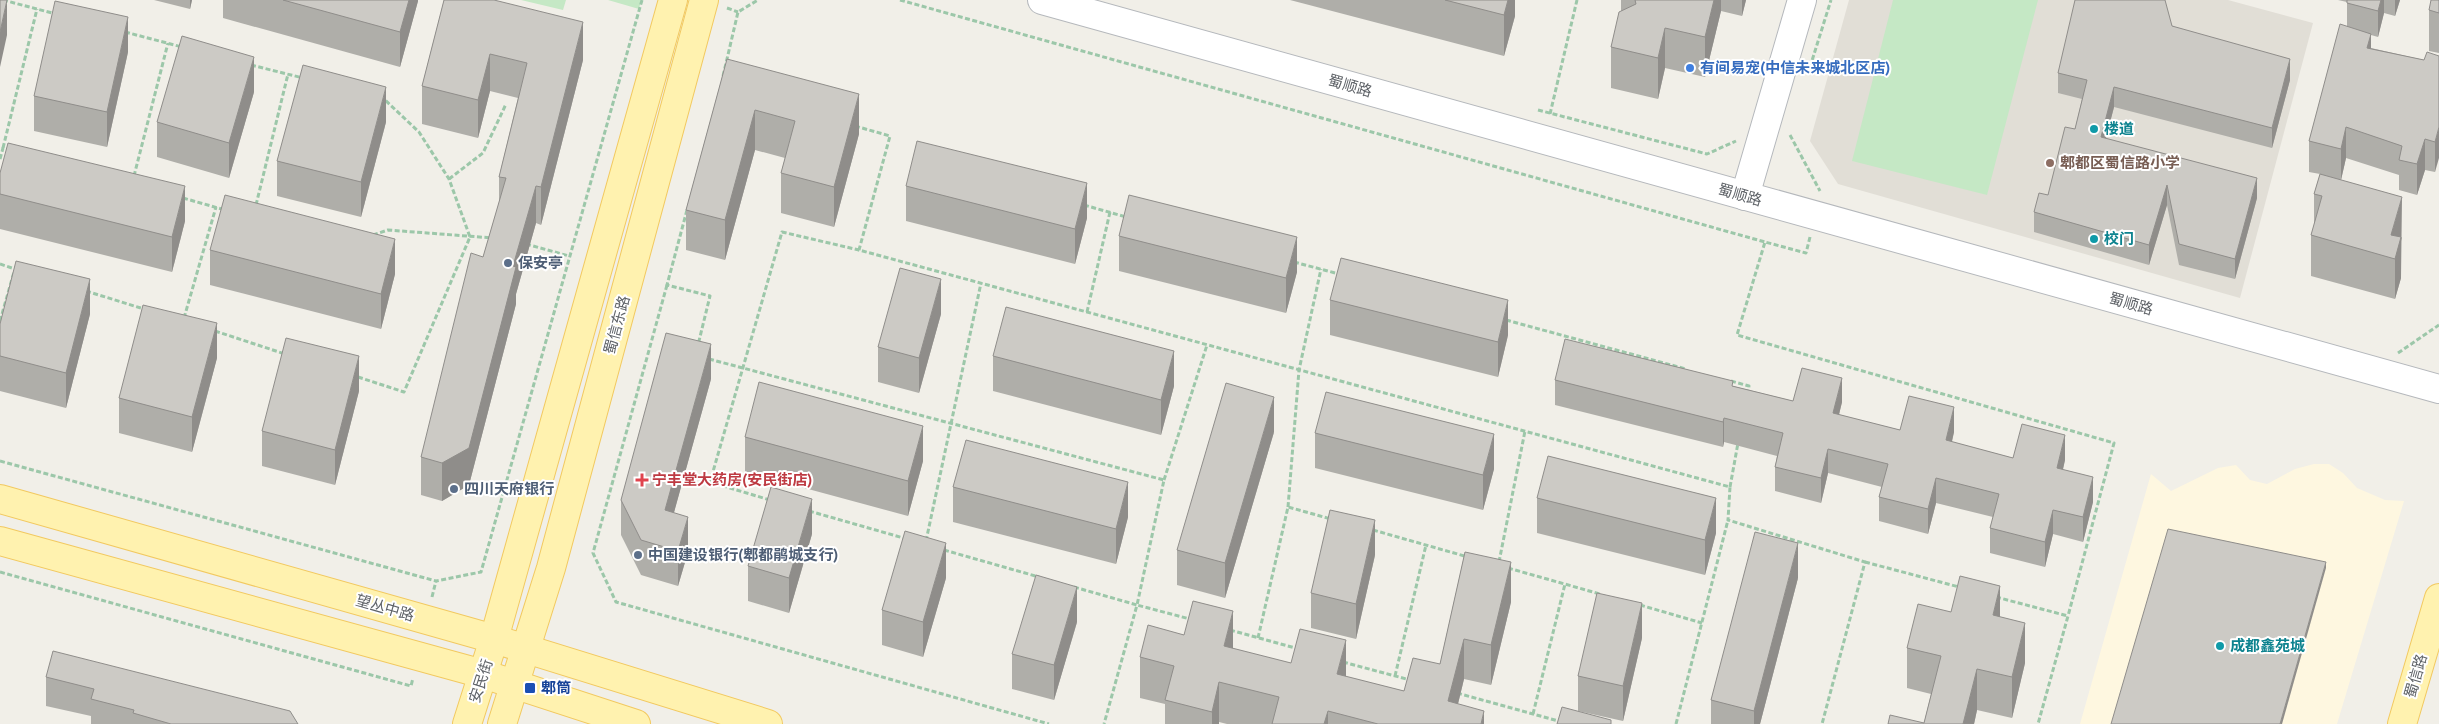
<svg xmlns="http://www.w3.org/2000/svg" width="2439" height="724" viewBox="0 0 2439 724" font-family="Ubuntu,'Noto Sans SC',sans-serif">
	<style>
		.commercial { fill: #fef7e0 }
		.education { fill: #e1ded6 }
		.green { fill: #c5e8c5 }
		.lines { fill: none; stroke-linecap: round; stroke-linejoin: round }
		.minor-casing { stroke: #b5b8bc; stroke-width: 30 }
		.major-casing { stroke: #f2c960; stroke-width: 30 }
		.path { stroke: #9cc7a9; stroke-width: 3; stroke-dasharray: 5 2.5; stroke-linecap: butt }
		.minor { stroke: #fff; stroke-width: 28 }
		.major { stroke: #fff2af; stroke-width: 28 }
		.wall { fill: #afaea9 }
		.shaded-wall { fill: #8f8d8a }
		.building { fill: #cccac5; stroke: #8f8d8a }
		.shop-dot { fill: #3f7fe0; stroke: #fff; stroke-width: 2 }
		.culture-dot { fill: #0f9aa8; stroke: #fff; stroke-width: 2 }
		.education-dot { fill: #8d6e63; stroke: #fff; stroke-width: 2 }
		.service-dot { fill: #5c6f8a; stroke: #fff; stroke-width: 2 }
		.health-dot { fill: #e0444e; stroke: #fff; stroke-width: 2 }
		.transit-dot { fill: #1a4fb4; stroke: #fff; stroke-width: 2 }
		.labels { text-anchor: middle; stroke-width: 4; stroke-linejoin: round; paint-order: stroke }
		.shop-label { font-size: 15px; font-weight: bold; fill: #366cbe; stroke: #fff; text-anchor: start }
		.street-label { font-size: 15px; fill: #5f6368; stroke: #fff }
		.culture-label { font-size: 15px; font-weight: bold; fill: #0d838f; stroke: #fff; text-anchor: start }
		.education-label { font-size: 15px; font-weight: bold; fill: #785e54; stroke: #fff; text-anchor: start }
		.service-label { font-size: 15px; font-weight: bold; fill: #4e5e75; stroke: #fff; text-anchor: start }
		.health-label { font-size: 15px; font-weight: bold; fill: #be3a42; stroke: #fff; text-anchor: start }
		.transit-label { font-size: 15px; font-weight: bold; fill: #164399; stroke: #fff; text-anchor: start }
	</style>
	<rect width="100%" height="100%" fill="#f1efe8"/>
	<polygon class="commercial" points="2314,464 2329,464 2343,473 2357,488 2385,500 2404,501 2337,724 2080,724 2151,474 2171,491 2218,468 2236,465 2250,480 2267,484 2295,469"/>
	<polygon class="education" points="1849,0 2228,0 2313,23 2240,298 1838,184 1810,141"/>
	<g class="green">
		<polygon points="521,0 566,0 563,10"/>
		<polygon points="608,0 641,0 639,9"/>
		<polygon points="1893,0 2038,0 1987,195 1852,161"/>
	</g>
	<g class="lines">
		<defs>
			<g id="minor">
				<polyline points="1042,0 2439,389"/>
				<polyline points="1745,196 1802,0"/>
			</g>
			<g id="major">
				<polyline points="0,499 494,639 768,724"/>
				<polyline points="0,541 483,674 636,724"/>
				<polyline points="467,724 494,639 673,0"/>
				<polyline points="502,724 551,568 704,0"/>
				<polyline points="2402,724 2439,598"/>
			</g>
		</defs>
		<use href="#minor" class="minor-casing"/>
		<use href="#major" class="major-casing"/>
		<g class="path">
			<polyline points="3,0 56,14"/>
			<polyline points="900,0 1765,242"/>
			<polyline points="727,8 738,12"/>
			<polyline points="125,32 182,47"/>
			<polyline points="251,65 303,78"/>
			<polyline points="1810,67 1831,0"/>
			<polyline points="723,76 738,12 758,0"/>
			<polyline points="1538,110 1707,154 1736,141"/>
			<polyline points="1550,114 1577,0"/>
			<polyline points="855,126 890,136 859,250 1730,487 1728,520 1865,562 1822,724"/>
			<polyline points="1790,135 1820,191"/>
			<polyline points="3,148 37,9"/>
			<polyline points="0,159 3,148 8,149"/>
			<polyline points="134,176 168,43"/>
			<polyline points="449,179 483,153 506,104"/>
			<polyline points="183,198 225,210"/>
			<polyline points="256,205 288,74"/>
			<polyline points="1084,205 1126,217"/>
			<polyline points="687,210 667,285 710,296 698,345"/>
			<polyline points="373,235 388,230 493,238"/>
			<polyline points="1810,237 1806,253 1765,242 1737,335 2114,443 2068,616"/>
			<polyline points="526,244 569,256"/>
			<polyline points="1294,262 1339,274"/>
			<polyline points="0,264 18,270"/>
			<polyline points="667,285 593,553 616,602 1049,724"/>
			<polyline points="86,291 144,309"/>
			<polyline points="1087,312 1110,212"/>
			<polyline points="184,318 216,207"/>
			<polyline points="1506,320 1686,369"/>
			<polyline points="0,321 14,272"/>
			<polyline points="215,331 285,354"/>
			<polyline points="2398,353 2439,325"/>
			<polyline points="709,359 1164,480 1137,605 1190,619"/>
			<polyline points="358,377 404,392 470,237 449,179 419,132 384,99"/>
			<polyline points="1731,381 1749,386 1748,393"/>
			<polyline points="0,461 436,581 481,572 642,0"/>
			<polyline points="1164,480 1207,345"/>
			<polyline points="1730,487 1738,443"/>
			<polyline points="770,500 710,482 782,232 859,250"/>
			<polyline points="1288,507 1299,370 1321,269"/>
			<polyline points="809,511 907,539"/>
			<polyline points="1373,530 1468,557"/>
			<polyline points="926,541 981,283"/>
			<polyline points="944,550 1039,577"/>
			<polyline points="1499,562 1525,431"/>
			<polyline points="1865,562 1959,587"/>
			<polyline points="1508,568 1600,594"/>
			<polyline points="0,572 411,686 413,678"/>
			<polyline points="1074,587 1137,605 1104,724"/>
			<polyline points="432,597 436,581"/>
			<polyline points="1996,597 2068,616 2038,724"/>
			<polyline points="1640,605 1702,623"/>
			<polyline points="1230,630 1299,649"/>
			<polyline points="1258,638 1288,507 1331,519"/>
			<polyline points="1343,662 1410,680"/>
			<polyline points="1395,676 1426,545"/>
			<polyline points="1457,693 1562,722"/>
			<polyline points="1533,714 1565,584"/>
			<polyline points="1676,724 1728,520"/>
		</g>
		<use href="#minor" class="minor"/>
		<use href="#major" class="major"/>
	</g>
	<g class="wall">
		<polygon points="154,0 192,0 190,9"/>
		<polygon points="223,0 418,0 418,1 400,67 223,18"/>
		<polygon points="444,0 583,60 541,225 536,223 516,294 516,304 469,485 442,501 421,495 421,457 483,257 499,203 499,177 518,98 490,91 478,138 422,124 422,86"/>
		<polygon points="1290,0 1515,0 1515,16 1504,56"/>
		<polygon points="1621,0 1746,0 1742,16 1721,11 1705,77 1665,68 1658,99 1611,88 1611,47 1621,12"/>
		<polygon points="2338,0 2400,0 2395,16 2384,13 2378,37 2371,35 2371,48 2424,60 2439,56 2435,172 2425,170 2417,195 2399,190 2399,175 2346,158 2341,180 2402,238 2401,241 2401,278 2395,299 2311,276 2311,235 2314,225 2314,194 2320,174 2309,172 2309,141 2347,26 2347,2"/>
		<polygon points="2439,0 2439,53 2429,51 2429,10"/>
		<polygon points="2172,26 2290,80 2272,148 2114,107 2106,138 2257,198 2235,279 2179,265 2167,205 2149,265 2034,232 2034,212 2048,195 2075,129 2082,99 2058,93 2058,73"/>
		<polygon points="128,52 107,147 34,131 34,96"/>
		<polygon points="727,59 859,134 834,227 781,213 781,173 785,158 755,150 725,260 686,250 686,210"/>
		<polygon points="254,92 229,178 157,157 157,122"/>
		<polygon points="386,122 361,217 277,196 277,161"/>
		<polygon points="0,173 185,221 172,272 0,229"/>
		<polygon points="906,186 1087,218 1075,264 906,221"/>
		<polygon points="1119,236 1297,272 1286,313 1119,271"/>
		<polygon points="210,250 395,274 381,329 210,285"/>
		<polygon points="1330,300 1508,335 1498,377 1330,335"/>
		<polygon points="90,314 66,408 0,391 0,324"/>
		<polygon points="941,314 919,393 878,382 878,347"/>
		<polygon points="993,356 1174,386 1161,435 993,391"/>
		<polygon points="217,358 192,452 119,433 119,398"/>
		<polygon points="711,379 674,512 688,552 678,586 641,575 621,535 621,500"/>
		<polygon points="1555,380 1733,386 1793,401 1842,402 1839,415 1900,430 1954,432 1952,442 2013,458 2065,460 2063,470 2093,502 2083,542 2053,534 2045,567 1990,553 1990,528 1993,517 1936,503 1928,534 1879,521 1879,497 1882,487 1828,473 1821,503 1775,491 1775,467 1777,456 1724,442 1723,447 1555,405"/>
		<polygon points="359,391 335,485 262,466 262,431"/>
		<polygon points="1274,432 1225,598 1177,585 1177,550"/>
		<polygon points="1315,433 1494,469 1483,510 1315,468"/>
		<polygon points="745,437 923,461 908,516 745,472"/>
		<polygon points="953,487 1128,517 1116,564 953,522"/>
		<polygon points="1537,498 1716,533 1705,575 1537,533"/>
		<polygon points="812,534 789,613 748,601 748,566"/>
		<polygon points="1465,552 1511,602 1491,685 1464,679 1458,704 1484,724 1227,724 1219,722 1219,724 1165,724 1165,704 1140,698 1140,657 1233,649 1404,691 1440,664"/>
		<polygon points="1375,555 1356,639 1311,628 1311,593"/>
		<polygon points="946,578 923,657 882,645 882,610"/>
		<polygon points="1798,578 1760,724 1711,724 1711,700"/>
		<polygon points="1951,612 2000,617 2025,663 2012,718 1977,710 1974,724 1888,724 1924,723 1931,694 1907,688 1907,648"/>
		<polygon points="1077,622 1054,700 1012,689 1012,654"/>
		<polygon points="1642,638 1623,721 1578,711 1578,676"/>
		<polygon points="46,677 298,724 91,724 91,716 46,706"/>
	</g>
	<g class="shaded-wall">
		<polygon points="7,0 7,35 0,67 0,32"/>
		<polygon points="190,0 192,0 190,9"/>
		<polygon points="409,0 418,0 418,1 400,67 400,32"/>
		<polygon points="1508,0 1515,0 1515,16 1504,56 1504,15"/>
		<polygon points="1714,0 1721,0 1721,11 1705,77 1705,37"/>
		<polygon points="1742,0 1746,0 1742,16"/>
		<polygon points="2381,0 2384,0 2384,13 2378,37 2378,11"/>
		<polygon points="2395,0 2400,0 2395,16"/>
		<polygon points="128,17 128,52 107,147 107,112"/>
		<polygon points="583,22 583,60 541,225 541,187"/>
		<polygon points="1665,28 1665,68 1658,99 1658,58"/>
		<polygon points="2371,34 2371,65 2367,48"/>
		<polygon points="490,54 490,91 478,138 478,100"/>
		<polygon points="254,57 254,92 229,178 229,143"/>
		<polygon points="2290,59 2290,80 2272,148 2272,128"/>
		<polygon points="386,87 386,122 361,217 361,182"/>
		<polygon points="2114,87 2114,107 2101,157 2101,137"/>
		<polygon points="859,94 859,134 834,227 834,187"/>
		<polygon points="755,110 755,150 725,260 725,220"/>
		<polygon points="2346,127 2346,158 2341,180 2341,149"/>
		<polygon points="2439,127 2439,158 2435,172 2435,142"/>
		<polygon points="2425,139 2425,170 2417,195 2417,164"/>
		<polygon points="2257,178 2257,198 2235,279 2235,259"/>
		<polygon points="1087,183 1087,218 1075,264 1075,229"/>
		<polygon points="2167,185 2167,205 2149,265 2149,245"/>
		<polygon points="185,186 185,221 172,272 172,237"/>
		<polygon points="536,186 536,223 516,294 516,304 469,485 442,501 442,463 513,266"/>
		<polygon points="2402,197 2401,278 2395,299 2395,259 2391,235"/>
		<polygon points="1297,237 1297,272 1286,313 1286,278"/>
		<polygon points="395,239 395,274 381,329 381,294"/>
		<polygon points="90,279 90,314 66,408 66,373"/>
		<polygon points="941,279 941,314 919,393 919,358"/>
		<polygon points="1508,300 1508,335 1498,377 1498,342"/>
		<polygon points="217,323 217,358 192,452 192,417"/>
		<polygon points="711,344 711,379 665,545 665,510"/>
		<polygon points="1174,351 1174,386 1161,435 1161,400"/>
		<polygon points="359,356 359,391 335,485 335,450"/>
		<polygon points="1842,378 1842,402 1833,438 1833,413"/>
		<polygon points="1274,397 1274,432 1225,598 1225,563"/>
		<polygon points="1954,407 1954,432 1946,465 1946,440"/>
		<polygon points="1724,418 1724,442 1723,447 1723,422"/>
		<polygon points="923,426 923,461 908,516 908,481"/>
		<polygon points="1494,434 1494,469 1483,510 1483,475"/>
		<polygon points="2065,435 2065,460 2057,493 2057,468"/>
		<polygon points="1828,449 1828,473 1821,503 1821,478"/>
		<polygon points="2093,477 2093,502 2083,542 2083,517"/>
		<polygon points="1936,478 1936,503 1928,534 1928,509"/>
		<polygon points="1128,482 1128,517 1116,564 1116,529"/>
		<polygon points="1716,498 1716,533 1705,575 1705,540"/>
		<polygon points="812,499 812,534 789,613 789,578"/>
		<polygon points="2053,510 2053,534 2045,567 2045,542"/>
		<polygon points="688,517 688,552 678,586 678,551"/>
		<polygon points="1375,520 1375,555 1356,639 1356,604"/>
		<polygon points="946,543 946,578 923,657 923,622"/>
		<polygon points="1798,543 1798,578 1760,724 1754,724 1754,711"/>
		<polygon points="1511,562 1511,602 1491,685 1491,645"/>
		<polygon points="2326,562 2326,568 2282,724 2280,724"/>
		<polygon points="2000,586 2000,626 1993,615"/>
		<polygon points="1077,587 1077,622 1054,700 1054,665"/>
		<polygon points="1642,603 1642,638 1623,721 1623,686"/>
		<polygon points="1233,611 1233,651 1224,646"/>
		<polygon points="2025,623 2025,663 2012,718 2012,677"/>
		<polygon points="1464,639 1464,679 1453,724 1448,701"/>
		<polygon points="1346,640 1346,681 1337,674"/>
		<polygon points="1977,669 1977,710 1974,724 1963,724"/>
		<polygon points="1219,682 1219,724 1212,724 1212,712"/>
		<polygon points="1328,711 1328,724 1324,724"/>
		<polygon points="1484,711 1484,724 1481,724"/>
	</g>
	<g class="building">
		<polygon points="0,0 7,0 0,32"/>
		<polygon points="283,0 409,0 400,32"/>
		<polygon points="444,0 494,0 583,22 541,187 536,186 513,266 516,267 469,448 442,463 421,457 471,253 483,257 506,178 499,177 527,63 490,54 478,100 422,86"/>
		<polygon points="1445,0 1508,0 1504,15"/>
		<polygon points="1635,0 1714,0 1705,37 1665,28 1658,58 1611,47 1619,12 1636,4"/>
		<polygon points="2075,0 2165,0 2172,26 2290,59 2272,128 2114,87 2101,137 2257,178 2235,259 2179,244 2167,185 2149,245 2034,212 2039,193 2048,195 2065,127 2075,129 2087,80 2058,73"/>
		<polygon points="2347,0 2381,0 2378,11 2347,3"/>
		<polygon points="2431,0 2439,0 2439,13 2429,10"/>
		<polygon points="55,1 128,17 107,112 34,96"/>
		<polygon points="2340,24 2371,34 2367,48 2424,60 2427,52 2439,56 2439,127 2435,142 2425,139 2417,164 2399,160 2402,146 2346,127 2341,149 2309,141"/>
		<polygon points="182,36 254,57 229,143 157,122"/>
		<polygon points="727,59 859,94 834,187 781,173 795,121 755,110 725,220 686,210"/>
		<polygon points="303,65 386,87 361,182 277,161"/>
		<polygon points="917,141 1087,183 1075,229 906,186"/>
		<polygon points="8,143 185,186 172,237 0,194 0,173"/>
		<polygon points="2320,174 2402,197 2391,235 2401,237 2395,259 2311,235 2322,196 2314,194"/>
		<polygon points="225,195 395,239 381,294 210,250"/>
		<polygon points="1129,195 1297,237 1286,278 1119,236"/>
		<polygon points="1341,258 1508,300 1498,342 1330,300"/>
		<polygon points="16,261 90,279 66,373 0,356 0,324"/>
		<polygon points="900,268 941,279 919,358 878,347"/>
		<polygon points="143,305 217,323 192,417 119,398"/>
		<polygon points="1006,307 1174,351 1161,400 993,356"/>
		<polygon points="666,333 711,344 665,510 688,517 678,551 641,540 621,500"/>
		<polygon points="286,338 359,356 335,450 262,431"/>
		<polygon points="1565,339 1733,381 1732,386 1793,401 1802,368 1842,378 1833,413 1900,430 1909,396 1954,407 1946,440 2013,458 2022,424 2065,435 2057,468 2093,477 2083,517 2053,510 2045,542 1990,528 1999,494 1936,478 1928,509 1879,497 1888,464 1828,449 1821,478 1775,467 1783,433 1724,418 1723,422 1555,380"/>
		<polygon points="759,382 923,426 908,481 745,437"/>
		<polygon points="1226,383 1274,397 1225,563 1177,550"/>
		<polygon points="1326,392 1494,434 1483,475 1315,433"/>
		<polygon points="966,440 1128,482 1116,529 953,487"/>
		<polygon points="1548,456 1716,498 1705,540 1537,498"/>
		<polygon points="771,487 812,499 789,578 748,566"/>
		<polygon points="1330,510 1375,520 1356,604 1311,593"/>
		<polygon points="2168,529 2326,562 2280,724 2111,724"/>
		<polygon points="905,531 946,543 923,622 882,610"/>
		<polygon points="1755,532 1798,543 1754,711 1711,700"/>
		<polygon points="1465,552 1511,562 1491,645 1464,639 1448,701 1484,711 1481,724 1378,724 1328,711 1324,724 1272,724 1279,697 1219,682 1212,712 1165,700 1174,666 1140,657 1148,625 1184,635 1193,601 1233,611 1224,646 1291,663 1300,629 1346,640 1337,674 1404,691 1413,658 1440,664"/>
		<polygon points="1036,575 1077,587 1054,665 1012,654"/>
		<polygon points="1960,576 2000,586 1993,615 2025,623 2012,677 1977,669 1963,724 1888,724 1890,715 1924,723 1941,656 1907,648 1918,604 1951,612"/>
		<polygon points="1597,593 1642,603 1623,686 1578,676"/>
		<polygon points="53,651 290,711 298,724 171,724 133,713 134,710 91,699 94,689 46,677"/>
		<polygon points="1562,707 1611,720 1611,724 1557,724"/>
	</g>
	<circle class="shop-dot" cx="1690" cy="68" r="5"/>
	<g class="culture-dot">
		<circle cx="2094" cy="129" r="5"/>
		<circle cx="2094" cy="239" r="5"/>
		<circle cx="2220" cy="646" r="5"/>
	</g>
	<circle class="education-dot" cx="2050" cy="163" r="5"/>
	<g class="service-dot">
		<circle cx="508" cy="263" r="5"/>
		<circle cx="454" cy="489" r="5"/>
		<circle cx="638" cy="555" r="5"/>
	</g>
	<path class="health-dot" d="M639.5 472.5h5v5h5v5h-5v5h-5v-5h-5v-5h5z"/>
	<rect class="transit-dot" x="524" y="682" width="12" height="12" rx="2.5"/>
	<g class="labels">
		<g class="shop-label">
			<text x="1700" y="73">有间易宠(中信未来城北区店)</text>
		</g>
		<g class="street-label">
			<text transform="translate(1350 86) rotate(16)" y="5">蜀顺路</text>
			<text transform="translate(1740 195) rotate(16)" y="5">蜀顺路</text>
			<text transform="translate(2131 304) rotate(16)" y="5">蜀顺路</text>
			<text transform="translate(617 325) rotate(-75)" y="5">蜀信东路</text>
			<text transform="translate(385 608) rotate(16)" y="5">望丛中路</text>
			<text transform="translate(2416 676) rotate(-74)" y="5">蜀信路</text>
			<text transform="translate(481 681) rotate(-72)" y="5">安民街</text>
		</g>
		<g class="culture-label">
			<text x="2104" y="134">楼道</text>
			<text x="2104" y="244">校门</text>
			<text x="2230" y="651">成都鑫苑城</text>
		</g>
		<g class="education-label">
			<text x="2060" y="168">郫都区蜀信路小学</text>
		</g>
		<g class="service-label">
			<text x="518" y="268">保安亭</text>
			<text x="464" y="494">四川天府银行</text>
			<text x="648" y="560">中国建设银行(郫都鹃城支行)</text>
		</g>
		<g class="health-label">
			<text x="652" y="485">宁丰堂大药房(安民街店)</text>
		</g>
		<g class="transit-label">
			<text x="541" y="693">郫筒</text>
		</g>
	</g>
</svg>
